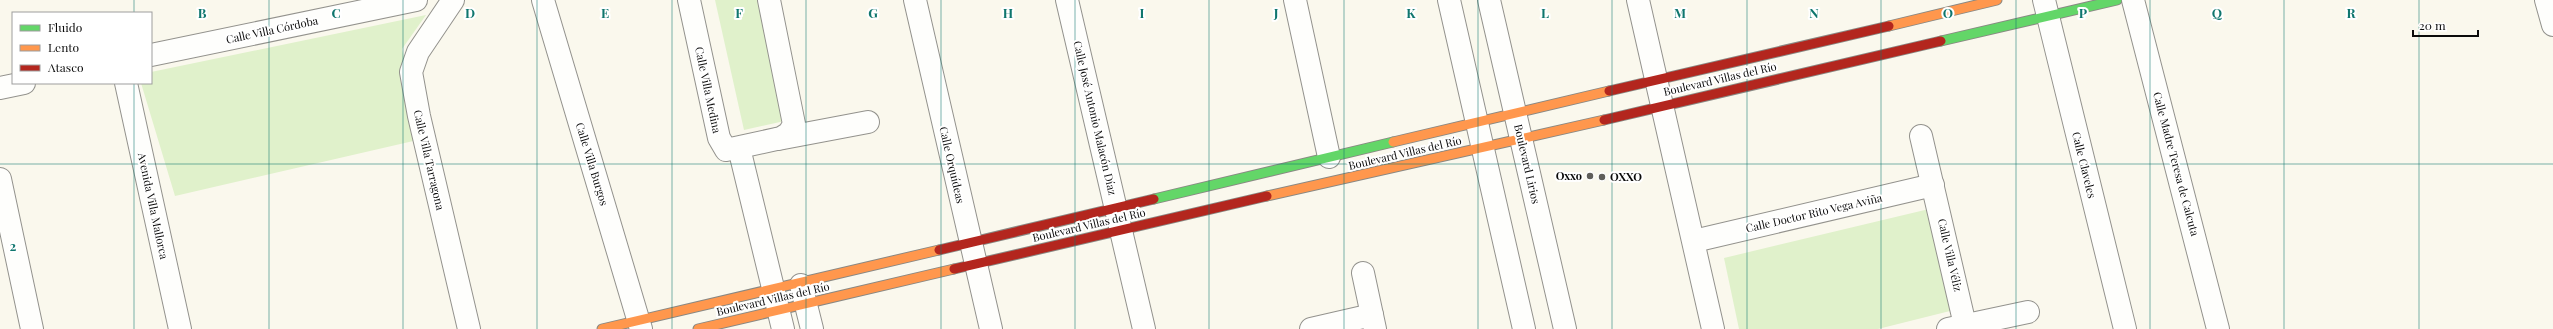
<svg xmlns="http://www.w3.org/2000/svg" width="2553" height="329" viewBox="0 0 2553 329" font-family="'Playfair Display',serif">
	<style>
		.green { fill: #e0f1cb }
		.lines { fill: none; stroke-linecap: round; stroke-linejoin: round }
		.street-casing { stroke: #93928d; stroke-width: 24 }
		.fast-casing { stroke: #898883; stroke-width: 11 }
		.slow-casing { stroke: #898883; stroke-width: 11 }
		.jam-casing { stroke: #898883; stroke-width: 11 }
		.street { stroke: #fefefc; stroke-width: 22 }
		.fast { stroke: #63d668; stroke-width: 9 }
		.slow { stroke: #ff974d; stroke-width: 9 }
		.jam { stroke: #b3261e; stroke-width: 9 }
		.grid { fill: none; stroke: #0f766e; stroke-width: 1; stroke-opacity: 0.55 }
		.poi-dot { fill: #5f5e5a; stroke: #fff; stroke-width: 1.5 }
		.labels { text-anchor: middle; stroke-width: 4; stroke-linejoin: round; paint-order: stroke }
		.street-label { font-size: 11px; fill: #0b0b0b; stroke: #fff }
		.poi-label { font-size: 11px; font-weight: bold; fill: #0b0b0b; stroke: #fff; text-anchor: end }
		.grid-label { font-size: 13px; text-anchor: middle; font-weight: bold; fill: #0f766e; stroke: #fff; stroke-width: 4; stroke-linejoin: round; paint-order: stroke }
	</style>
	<rect width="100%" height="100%" fill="#faf8ed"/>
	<g class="green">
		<polygon points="715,0 763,0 789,120 744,130"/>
		<polygon points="426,15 402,49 422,139 175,196 141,83 151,83 151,72"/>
		<polygon points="1929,209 1954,310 1878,329 1739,329 1724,258"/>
	</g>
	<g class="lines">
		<defs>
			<g id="street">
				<polyline points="453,0 418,52 411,72 419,116 469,329"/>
				<polyline points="543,0 641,329"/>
				<polyline points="689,0 719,138 726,150 781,138 789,133 794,124 769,0"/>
				<polyline points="915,0 991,329"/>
				<polyline points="1067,0 1144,329"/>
				<polyline points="1295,0 1329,157"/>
				<polyline points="1449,0 1524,329"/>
				<polyline points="1489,0 1565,329"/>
				<polyline points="1638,0 1713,329"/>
				<polyline points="2044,0 2125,329"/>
				<polyline points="2133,0 2218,329"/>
				<polyline points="2546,0 2553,25"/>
				<polyline points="151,55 416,0"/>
				<polyline points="126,83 180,329"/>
				<polyline points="0,88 24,83"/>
				<polyline points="1921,136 1965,325"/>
				<polyline points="778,139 868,122"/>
				<polyline points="739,148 783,329"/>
				<polyline points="0,179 32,329"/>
				<polyline points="1694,241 1933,185"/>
				<polyline points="1363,273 1375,329"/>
				<polyline points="801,285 812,329"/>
				<polyline points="1311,329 1372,315"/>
				<polyline points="1948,329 2028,312"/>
			</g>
			<g id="fast">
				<polyline points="1941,41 2117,0"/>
				<polyline points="1154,199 1393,142"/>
			</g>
			<g id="slow">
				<polyline points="1889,26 1997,0"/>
				<polyline points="1393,142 1609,91"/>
				<polyline points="1267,196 1604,120"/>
				<polyline points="602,329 939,250"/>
				<polyline points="698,329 954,269"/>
			</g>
			<g id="jam">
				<polyline points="1609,91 1889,26"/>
				<polyline points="1604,120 1941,41"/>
				<polyline points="939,250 1154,199"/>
				<polyline points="954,269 1267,196"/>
			</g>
		</defs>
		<use href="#street" class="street-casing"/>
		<use href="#fast" class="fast-casing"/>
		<use href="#slow" class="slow-casing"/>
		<use href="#jam" class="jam-casing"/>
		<use href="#street" class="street"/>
		<use href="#fast" class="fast"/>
		<use href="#slow" class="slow"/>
		<use href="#jam" class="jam"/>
	</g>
	<path class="grid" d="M134 0V13M269 0V329M403 0V329M537 0V329M672 0V329M806 0V329M941 0V329M1075 0V329M1209 0V329M1344 0V329M1478 0V329M1612 0V329M1747 0V329M1881 0V329M2016 0V329M2150 0V329M2284 0V329M2419 0V329M134 83V329M0 164H2553"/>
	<g class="poi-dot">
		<circle cx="1590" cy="176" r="4"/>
		<circle cx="1602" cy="177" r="4"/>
	</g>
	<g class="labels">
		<g class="street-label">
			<text transform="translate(272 30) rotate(-12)" y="4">Calle Villa Córdoba</text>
			<text transform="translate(1720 79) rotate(-13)" y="4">Boulevard Villas del Río</text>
			<text transform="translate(708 90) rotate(78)" y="4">Calle Villa Medina</text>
			<text transform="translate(1095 118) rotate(77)" y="4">Calle José Antonio Malacón Díaz</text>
			<text transform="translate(1405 153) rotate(-13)" y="4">Boulevard Villas del Río</text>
			<text transform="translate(429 160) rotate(77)" y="4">Calle Villa Tarragona</text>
			<text transform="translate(592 164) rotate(73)" y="4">Calle Villa Burgos</text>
			<text transform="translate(1527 164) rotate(77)" y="4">Boulevard Lirios</text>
			<text transform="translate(2176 164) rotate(75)" y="4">Calle Madre Teresa de Calcuta</text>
			<text transform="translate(952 165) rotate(77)" y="4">Calle Orquídeas</text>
			<text transform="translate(2084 165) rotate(76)" y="4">Calle Claveles</text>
			<text transform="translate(153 206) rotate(78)" y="4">Avenida Villa Mallorca</text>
			<text transform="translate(1814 213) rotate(-13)" y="4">Calle Doctor Rito Vega Aviña</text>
			<text transform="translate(1089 225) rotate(-13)" y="4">Boulevard Villas del Río</text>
			<text transform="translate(1950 255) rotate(77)" y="4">Calle Villa Véliz</text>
			<text transform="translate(773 299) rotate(-13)" y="4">Boulevard Villas del Río</text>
		</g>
		<g class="poi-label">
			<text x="1582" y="180">Oxxo</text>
			<text x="1610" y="181" text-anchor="start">OXXO</text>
		</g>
	</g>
	<g class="grid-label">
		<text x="202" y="18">B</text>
		<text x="336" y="18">C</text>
		<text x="470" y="18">D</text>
		<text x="605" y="18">E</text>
		<text x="739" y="18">F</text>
		<text x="873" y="18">G</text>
		<text x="1008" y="18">H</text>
		<text x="1142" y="18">I</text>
		<text x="1276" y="18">J</text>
		<text x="1411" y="18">K</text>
		<text x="1545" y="18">L</text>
		<text x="1680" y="18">M</text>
		<text x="1814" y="18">N</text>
		<text x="1948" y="18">O</text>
		<text x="2083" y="18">P</text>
		<text x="2217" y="18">Q</text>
		<text x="2351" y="18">R</text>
		<text x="13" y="251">2</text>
	</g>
	<rect x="12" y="12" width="140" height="72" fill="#ffffff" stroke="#9d9d9d"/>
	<rect x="20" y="25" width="20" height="6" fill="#63d668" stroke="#9d9d9d"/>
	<text x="48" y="32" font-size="12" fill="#0b0b0b">Fluido</text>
	<rect x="20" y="45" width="20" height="6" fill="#ff974d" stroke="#9d9d9d"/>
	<text x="48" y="52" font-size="12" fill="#0b0b0b">Lento</text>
	<rect x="20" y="65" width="20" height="6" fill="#b3261e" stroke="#9d9d9d"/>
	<text x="48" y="72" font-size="12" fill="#0b0b0b">Atasco</text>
	<path d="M2413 30v6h65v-6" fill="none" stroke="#0b0b0b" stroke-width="2"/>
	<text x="2419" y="30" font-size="12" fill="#0b0b0b" stroke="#ffffff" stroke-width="3" paint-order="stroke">20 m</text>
</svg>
